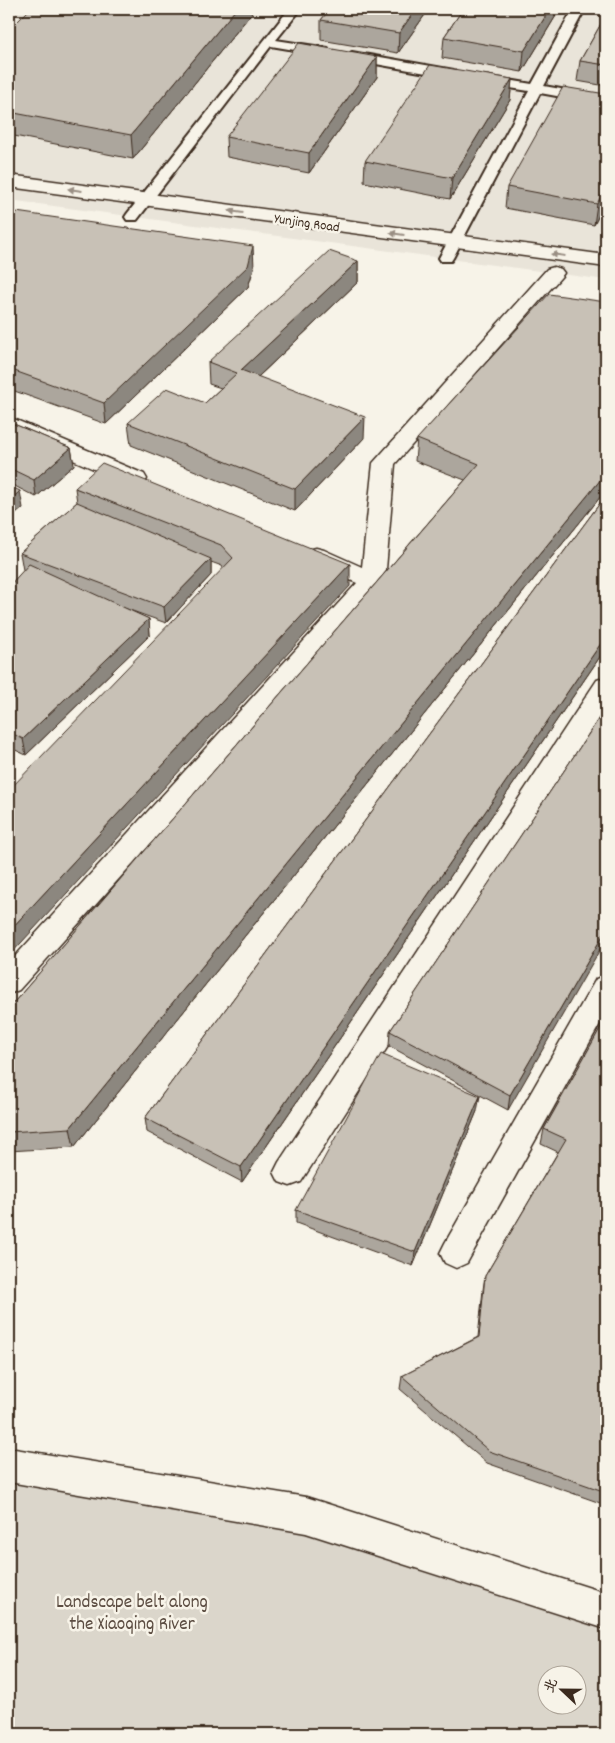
<svg xmlns="http://www.w3.org/2000/svg" width="615" height="1743" viewBox="0 0 615 1743" font-family="Dekko,'LXGW WenKai TC',sans-serif">
	<style>
		.built { fill: #e9e4d9 }
		.green { fill: #dbd6cb; stroke: #8b8074; fill-rule: evenodd }
		.lines { fill: none; stroke-linecap: round; stroke-linejoin: round }
		.lane-casing { stroke: #3b2a1e; stroke-width: 4 }
		.street-casing { stroke: #3b2a1e; stroke-width: 3 }
		.secondary-casing { stroke: #3b2a1e; stroke-width: 3 }
		.lane { fill: #f7f3e8; fill-rule: evenodd }
		.street { fill: #f7f3e8; fill-rule: evenodd }
		.secondary { fill: #f7f3e8; fill-rule: evenodd }
		.wall { fill: #aca69d; stroke: #3b2a1e }
		.shaded-wall { fill: #8c877f; stroke: #3b2a1e }
		.building { fill: #c8c1b6; stroke: #3b2a1e }
		.oneway { fill: #998e83 }
		.labels { text-anchor: middle; stroke-width: 5; stroke-linejoin: round; paint-order: stroke }
		.far-street-label { font-size: 14px; fill: #3b2a1e; stroke: #f7f3e8 }
		.near-park-label { font-size: 19px; fill: #5b4c41; stroke: #f7f3e8 }
	</style>
	<rect width="100%" height="100%" fill="#f7f3e8"/>
	<filter id="ink" filterUnits="userSpaceOnUse"><feTurbulence type="fractalNoise" baseFrequency=".02" numOctaves="2"/><feDisplacementMap in="SourceGraphic" scale="10" xChannelSelector="R" yChannelSelector="G"/><feConvolveMatrix kernelMatrix="1 2 1 2 8 2 1 2 1" color-interpolation-filters="sRGB"/></filter>
	<g filter="url(#ink)">
		<polygon class="built" points="9,9 606,9 606,280 9,200"/>
		<path class="green" d="M9 1465 173 1493 447 1561 606 1611V1734H9ZM548 1676H578V1706H548Z"/>
		<g class="lines">
			<defs>
				<g id="lane">
					<polygon points="289,9 301,9 276,40 328,48 330,51 328,54 324,55 271,46 137,220 127,220 125,217 127,214"/>
					<polygon points="573,9 585,9 544,86 606,97 606,105 540,93 453,258 451,261 441,261 439,258 529,91 485,84 479,80 485,76 532,84"/>
					<polygon points="352,52 454,70 460,74 454,78 348,59 346,56"/>
				</g>
				<g id="street">
					<polygon points="554,267 561,269 564,273 561,277 395,464 385,581 381,587 19,990 9,994 9,963 357,583 308,562 304,556 308,550 316,548 324,550 362,567 373,463 547,269"/>
					<polygon points="9,417 144,474 147,479 144,484 136,486 128,484 9,432"/>
					<polygon points="606,677 606,706 301,1182 290,1186 279,1182 274,1172 279,1162 597,680"/>
					<polygon points="606,975 606,1013 467,1263 456,1268 445,1263 440,1253 445,1243 596,979"/>
					<polygon points="9,1448 306,1497 606,1593 606,1629 306,1533 9,1482"/>
				</g>
				<polygon id="secondary" points="9,175 606,255 606,267 9,187"/>
			</defs>
			<use href="#lane" class="lane-casing"/>
			<use href="#street" class="street-casing"/>
			<use href="#secondary" class="secondary-casing"/>
			<use href="#lane" class="lane"/>
			<use href="#street" class="street"/>
			<use href="#secondary" class="secondary"/>
		</g>
		<g class="wall">
			<polygon points="255,9 133,159 9,135 9,30"/>
			<polygon points="330,9 429,9 398,53 321,40 321,20"/>
			<polygon points="463,9 560,9 522,72 442,58 444,37"/>
			<polygon points="606,15 606,86 577,81 580,61"/>
			<polygon points="377,57 377,77 309,173 227,157 226,137"/>
			<polygon points="512,79 510,100 450,199 364,182 365,161"/>
			<polygon points="606,94 606,201 594,225 505,208 507,187"/>
			<polygon points="9,211 254,268 248,287 106,424 9,389"/>
			<polygon points="358,261 358,282 258,377 364,438 295,511 131,445 128,423 205,403 221,388 209,384 208,362"/>
			<polygon points="606,302 606,490 74,1147 9,1151 9,1008 465,480 415,461 417,439"/>
			<polygon points="9,422 71,448 74,465 36,497 9,483"/>
			<polygon points="75,488 350,586 223,568 222,566 211,562 211,575 166,623 124,608 149,619 150,635 26,755 9,747 9,586 24,570 23,570 20,553 77,502"/>
			<polygon points="606,495 606,648 242,1182 147,1132 145,1118"/>
			<polygon points="606,708 508,1110 389,1046 390,1031"/>
			<polygon points="606,1018 606,1505 487,1463 400,1389 402,1376 478,1337 483,1290 485,1276 558,1152 541,1144 544,1129"/>
			<polygon points="477,1111 413,1266 296,1223 296,1210"/>
		</g>
		<g class="shaded-wall">
			<polygon points="236,9 255,9 133,159 131,135"/>
			<polygon points="416,9 429,9 398,53 399,33"/>
			<polygon points="550,9 560,9 522,72 524,51"/>
			<polygon points="377,57 377,77 309,173 309,153"/>
			<polygon points="512,79 510,100 450,199 452,178"/>
			<polygon points="606,186 606,201 594,225 597,204"/>
			<polygon points="253,246 254,268 248,287 106,424 104,403"/>
			<polygon points="358,261 358,282 242,392 241,370"/>
			<polygon points="365,417 364,438 295,511 295,489"/>
			<polygon points="71,448 74,465 36,497 34,480"/>
			<polygon points="606,473 606,490 74,1147 70,1128"/>
			<polygon points="20,491 23,508 9,520 9,501"/>
			<polygon points="211,559 211,575 166,623 164,607"/>
			<polygon points="350,564 350,586 9,956 9,931"/>
			<polygon points="149,619 150,635 26,755 23,739"/>
			<polygon points="606,636 606,648 242,1182 241,1167"/>
			<polygon points="606,930 606,939 508,1110 510,1095"/>
			<polygon points="480,1096 477,1111 413,1266 415,1252"/>
		</g>
		<g class="building">
			<polygon points="30,9 236,9 131,135 9,112 9,30"/>
			<polygon points="330,9 416,9 399,33 321,20"/>
			<polygon points="463,9 550,9 524,51 444,37"/>
			<polygon points="606,15 606,65 580,61"/>
			<polygon points="299,43 377,57 309,153 226,137"/>
			<polygon points="430,65 512,79 452,178 365,161"/>
			<polygon points="563,87 606,94 606,186 597,204 507,187"/>
			<polygon points="9,211 253,246 248,266 104,403 9,369"/>
			<polygon points="329,251 358,261 241,370 365,417 295,489 128,423 167,388 205,403 237,373 208,362"/>
			<polygon points="549,294 606,302 606,473 70,1128 9,1132 9,1008 479,464 417,439"/>
			<polygon points="9,422 71,448 34,480 9,468"/>
			<polygon points="102,463 350,564 9,931 9,790 233,558 221,545 75,488"/>
			<polygon points="9,486 20,491 9,501"/>
			<polygon points="606,495 606,636 241,1167 145,1118"/>
			<polygon points="77,502 211,559 164,607 20,553"/>
			<polygon points="29,564 149,619 23,739 9,732 9,586"/>
			<polygon points="606,708 606,930 510,1095 390,1031"/>
			<polygon points="606,1018 606,1492 489,1451 402,1376 479,1337 485,1276 566,1139 544,1129"/>
			<polygon points="381,1054 480,1096 415,1252 296,1210"/>
		</g>
		<defs><path id="oneway-solid" d="M-6-.8H1V-3.2L6.5 0L1 3.2V.8H-6Z" transform="scale(1.25)"/></defs>
		<g class="oneway">
			<use href="#oneway-solid" transform="translate(75 190) rotate(-172)"/>
			<use href="#oneway-solid" transform="translate(236 212) rotate(-172)"/>
			<use href="#oneway-solid" transform="translate(397 234) rotate(-172)"/>
			<use href="#oneway-solid" transform="translate(558 255) rotate(-173)"/>
		</g>
	</g>
	<g class="labels">
		<g class="far-street-label">
			<text transform="translate(307 222) rotate(8)" y="5">Yunjing Road</text>
		</g>
		<g class="near-park-label">
			<text x="132" y="1607">Landscape belt along<tspan x="132" dy="22">the Xiaoqing River</tspan></text>
		</g>
	</g>
	<rect width="615" height="1743" fill="none" stroke="#f7f3e8" stroke-width="30"/>
	<rect x="15" y="15" width="585" height="1713" fill="none" stroke="#3b2a1e" stroke-width="2" filter="url(#ink)"/>
	<g transform="translate(562 1690) rotate(292)"><circle r="24" fill="#f7f3e8" stroke="#aca397"/>
	<path d="M0-4L9 19L0 12L-9 19Z" fill="#3b2a1e"/>
	<text y="-8" font-size="14" font-weight="bold" text-anchor="middle" fill="#3b2a1e">北</text>
	</g>
</svg>
